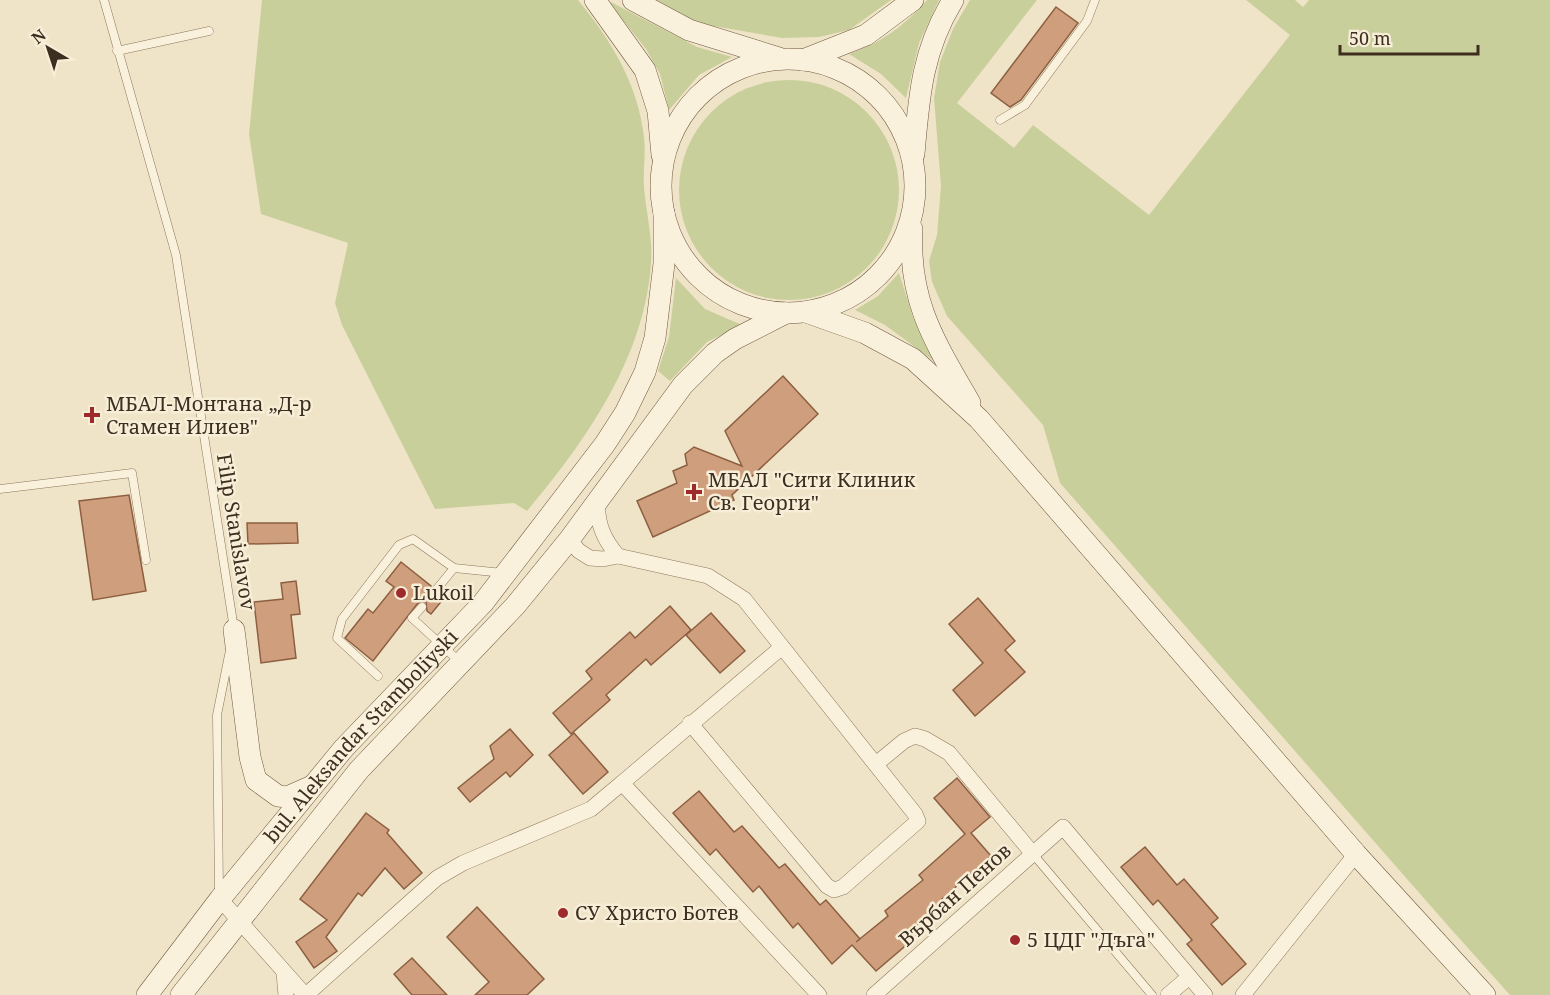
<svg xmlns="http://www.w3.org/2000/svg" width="1550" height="995" viewBox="0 0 1550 995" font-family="'Noto Serif',serif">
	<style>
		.green { fill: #c9cf9b }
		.building { fill: #cf9f7d; stroke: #8d5f41; stroke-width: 1.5 }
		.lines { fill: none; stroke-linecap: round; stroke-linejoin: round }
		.lane-casing { stroke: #8d765c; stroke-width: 9 }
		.street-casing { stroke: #8d765c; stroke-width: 16 }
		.secondary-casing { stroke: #6f573f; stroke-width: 22 }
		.lane { stroke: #faf1dc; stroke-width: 8 }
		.street { stroke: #faf1dc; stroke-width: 15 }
		.secondary { stroke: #faf1dc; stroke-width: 21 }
		.poi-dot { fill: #9e2a2b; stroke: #f7eed8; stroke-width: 2 }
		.labels { text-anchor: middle; stroke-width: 5; stroke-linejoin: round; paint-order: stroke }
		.poi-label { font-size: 20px; fill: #3d2e20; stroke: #f7eed8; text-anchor: start }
		.street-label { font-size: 20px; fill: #3d2e20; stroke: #f7eed8 }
	</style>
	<rect width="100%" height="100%" fill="#f0e4c8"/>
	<g class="green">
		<path d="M262 0H578C611 40 638 84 644 137 646 153 643 170 644 187 646 212 653 238 651 263 645 357 586 441 527 511L514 503 435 509 342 325 335 303 348 243 261 214 249 134Z"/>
		<polygon points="607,0 697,47 732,57 699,75 669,110 660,74 646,49"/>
		<polygon points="651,0 891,0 849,30 819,37 782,38 696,23"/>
		<path d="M927 0H939L919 43 906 98 881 74 849 54C884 41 903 27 927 0Z"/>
		<polygon points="970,0 1037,0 957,103 1014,148 1033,125 1149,215 1290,35 1246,0 1295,0 1303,7 1309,0 1550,0 1550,995 1510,995 1450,928 1060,483 1043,425 947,316 932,282 929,261 937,235 941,186 934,98 940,62 953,29"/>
		<circle cx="789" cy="190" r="110"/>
		<polygon points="899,273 913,317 934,361 885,325 855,310 878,296"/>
		<polygon points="676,278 705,309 742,325 707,342 670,381 658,371 669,337"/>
	</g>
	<g class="building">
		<polygon points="1056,7 1078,23 1021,100 1010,107 991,93"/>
		<polygon points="783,376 818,414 732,495 734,500 653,537 637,501 677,483 673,471 687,465 685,454 694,447 742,466 725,431"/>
		<polygon points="129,495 146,591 93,600 79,501"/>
		<polygon points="247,523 297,523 298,543 248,544"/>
		<polygon points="401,562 431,586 433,595 441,594 445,597 431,614 427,611 426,602 418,603 373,661 345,638 368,609 373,613 394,587 386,581"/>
		<polygon points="296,581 300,614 291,615 296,658 261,663 254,602 283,599 281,583"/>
		<polygon points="978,598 1015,641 1005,650 1025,672 975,716 953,690 983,663 949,624"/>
		<polygon points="670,606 691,630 651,665 646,659 606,695 610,700 571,734 553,713 592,679 586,671 630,632 635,638"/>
		<polygon points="711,613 745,651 720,673 686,635"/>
		<polygon points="510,729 533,755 510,777 506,772 470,802 458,788 494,759 490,746"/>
		<polygon points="574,733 608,772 583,794 549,755"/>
		<polygon points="957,778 990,817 971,833 991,856 942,899 945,902 914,928 918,935 876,971 852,945 832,964 798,923 793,928 759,886 753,892 716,849 710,855 673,813 699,791 734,832 742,826 779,868 785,864 820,905 826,900 860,939 856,942 888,916 885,911 923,880 919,875 965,834 934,798"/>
		<polygon points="366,813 389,830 387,833 422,873 404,889 385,868 362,896 358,893 326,937 337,951 314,968 296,942 327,920 300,899"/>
		<polygon points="1145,847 1177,885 1184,879 1218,918 1211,924 1246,964 1222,985 1187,944 1192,940 1158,900 1153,905 1121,867"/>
		<polygon points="477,907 544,979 527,995 475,995 489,982 447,937"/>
		<polygon points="412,958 447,995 412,995 394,974"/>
	</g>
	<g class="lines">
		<defs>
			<g id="lane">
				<polyline points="104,0 176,255 234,629"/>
				<polyline points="117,51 209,31"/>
				<polyline points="1000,120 1025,105 1087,21 1095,0"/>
				<polyline points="0,489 132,473 146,560"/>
				<polyline points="436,590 454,568"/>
				<polyline points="422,607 412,618 460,662"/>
				<polyline points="378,676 337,638 342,619 399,545 413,539 454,568 503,573"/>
				<polyline points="1033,854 1152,995"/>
				<polyline points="219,891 217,715 229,655"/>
			</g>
			<g id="street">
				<path d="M598 500C596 523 604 540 618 556"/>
				<polyline points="569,540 579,551 590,558 603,559 618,556 708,576 744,599 915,814 918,821 843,887 834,890 827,886 690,723"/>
				<polyline points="876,764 904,741 915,736 925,739 949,753 1033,854"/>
				<polyline points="622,783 782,647"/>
				<polyline points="220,899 305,995"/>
				<polyline points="284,973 286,995"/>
				<polyline points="306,995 437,878 463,863 591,809 622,783 819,995"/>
				<polyline points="874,995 1063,827 1205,995"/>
				<polyline points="1168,995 1189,977"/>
				<polyline points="1243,995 1356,854"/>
			</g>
			<g id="secondary">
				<polyline points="595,0 645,70 658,111 662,155"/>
				<polyline points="633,0 689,30 779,58"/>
				<circle cx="788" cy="186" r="127"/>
				<polyline points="803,60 866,35 913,0"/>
				<path d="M914 154C919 96 922 51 953 0"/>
				<path d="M912 229C908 302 935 342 970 403"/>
				<polyline points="806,312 865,333 913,359 979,419 1356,854 1485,995"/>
				<polyline points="234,630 250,757 256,780 278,796 287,797 312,786"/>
				<path id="s1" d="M147 995 220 899 344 748 483 603 605 444 625 413 645 372 655 338 664 264V213"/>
				<polyline points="181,995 359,770 515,606 569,540 683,385 715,353 735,339 786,313"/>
			</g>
		</defs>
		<use href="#lane" class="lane-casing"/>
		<use href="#street" class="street-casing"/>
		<use href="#secondary" class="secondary-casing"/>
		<use href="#lane" class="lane"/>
		<use href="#street" class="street"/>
		<use href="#secondary" class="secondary"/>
	</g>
	<g class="poi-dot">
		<path d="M89 406h6v6h6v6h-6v6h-6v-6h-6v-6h6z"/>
		<path d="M691 483h6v6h6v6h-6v6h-6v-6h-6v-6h6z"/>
		<circle cx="401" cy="593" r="6"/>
		<circle cx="563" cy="913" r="6"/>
		<circle cx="1015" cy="940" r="6"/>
	</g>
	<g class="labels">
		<g class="poi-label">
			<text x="106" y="411">МБАЛ-Монтана „Д-р<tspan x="106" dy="23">Стамен Илиев"</tspan></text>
			<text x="708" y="487">МБАЛ "Сити Клиник<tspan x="708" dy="23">Св. Георги"</tspan></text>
			<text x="413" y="600">Lukoil</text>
			<text x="575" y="920">СУ Христо Ботев</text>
			<text x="1027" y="947">5 ЦДГ "Дъга"</text>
		</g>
		<g class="street-label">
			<text transform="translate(236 532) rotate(81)" y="7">Filip Stanislavov</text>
			<text dy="7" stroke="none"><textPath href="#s1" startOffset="336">bul. Aleksandar Stamboliyski</textPath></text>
			<text transform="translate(955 895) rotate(-42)" y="7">Върбан Пенов</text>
		</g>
	</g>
	<g transform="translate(48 48) rotate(321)" stroke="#f7eed8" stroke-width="4.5" paint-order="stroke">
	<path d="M0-4.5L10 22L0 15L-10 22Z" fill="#3d2e20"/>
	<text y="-9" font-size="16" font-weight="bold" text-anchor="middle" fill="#3d2e20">N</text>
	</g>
	<path d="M1340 45v9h138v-9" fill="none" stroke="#3d2e20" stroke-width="3"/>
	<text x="1349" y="45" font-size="18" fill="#3d2e20" stroke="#f7eed8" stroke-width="4.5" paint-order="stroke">50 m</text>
</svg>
